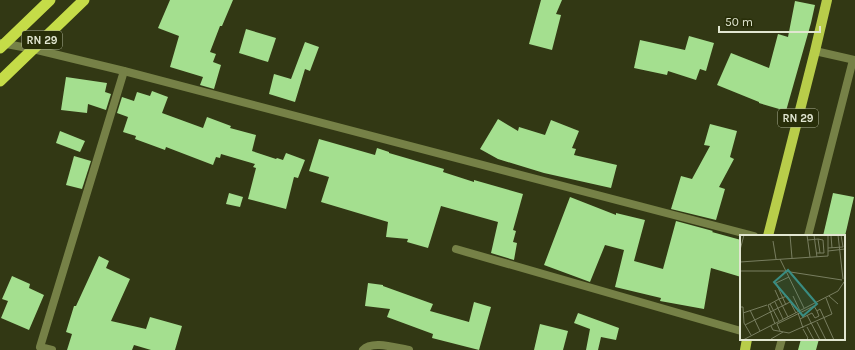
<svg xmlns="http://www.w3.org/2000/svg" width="855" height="350" viewBox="0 0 855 350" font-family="Karla,sans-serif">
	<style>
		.building { fill: #a4df8f }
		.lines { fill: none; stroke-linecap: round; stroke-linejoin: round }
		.minor { stroke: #768147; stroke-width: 8 }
		.primary { stroke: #b8cd4a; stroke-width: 10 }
		.trunk { stroke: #c5dc48; stroke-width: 11 }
		.labels { text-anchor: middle; stroke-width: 4; stroke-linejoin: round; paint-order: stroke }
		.shield { fill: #282e09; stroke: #aaaf95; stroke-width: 1 }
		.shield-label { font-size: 11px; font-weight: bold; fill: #e1e6d1 }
		.inset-road { fill: none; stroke: #787e60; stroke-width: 1 }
		.view { fill: #398c82; fill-opacity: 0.15; stroke: #398c82; stroke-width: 2 }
		.inset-edge { fill: none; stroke: #e1e6d1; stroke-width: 2 }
	</style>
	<rect width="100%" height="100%" fill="#323814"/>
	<g class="building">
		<polygon points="170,0 233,0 222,26 220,26 210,52 216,54 213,62 221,65 214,89 200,85 203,77 170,67 179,36 158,28"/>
		<polygon points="541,0 562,0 556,14 561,15 552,50 529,44"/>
		<polygon points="795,1 815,5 811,23 786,111 759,103 759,102 717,85 731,53 769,68 778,34 788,37"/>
		<polygon points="246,29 276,38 268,62 239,53"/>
		<polygon points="689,36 714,43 706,71 700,69 696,80 668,71 667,75 634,68 640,40 685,50"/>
		<polygon points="305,42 319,47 310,71 305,69 295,102 269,94 274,74 291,79"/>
		<polygon points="66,77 107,83 105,92 111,94 106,110 88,104 87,113 61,110"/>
		<polygon points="152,91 168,97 162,113 203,128 207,117 231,126 230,128 256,135 252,151 276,159 277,158 283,160 286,153 305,160 298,178 294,177 286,209 248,199 256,168 253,167 255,164 221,154 220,158 216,157 213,165 166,147 165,150 135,139 136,136 123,132 128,117 117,113 122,97 134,101 137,92 150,96"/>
		<polygon points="498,119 518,131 519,127 545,135 551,120 579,131 572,148 576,149 574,155 617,165 611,188 544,173 498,159 480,149"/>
		<polygon points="710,124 737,131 730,157 734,159 719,187 725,189 716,220 671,209 681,176 692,179 710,146 704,145"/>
		<polygon points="60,131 85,141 80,152 56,143"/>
		<polygon points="319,139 375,155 377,148 389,152 389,153 444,169 443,172 474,182 474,180 523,194 513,230 516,231 513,242 517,243 514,260 491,253 498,222 441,206 428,248 407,242 408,239 386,237 388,222 321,202 329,177 309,171"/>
		<polygon points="74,156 91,161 82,189 66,185"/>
		<polygon points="229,193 243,197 240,207 226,204"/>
		<polygon points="833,193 854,197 845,236 823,236"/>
		<polygon points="570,197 616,215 616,213 645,220 634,261 663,269 676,221 713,231 712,232 741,240 741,277 711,268 704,309 660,301 661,298 615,287 624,250 605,245 590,282 544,265"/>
		<polygon points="99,256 109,261 106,268 130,279 111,321 146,329 150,317 182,326 175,350 151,350 134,345 132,350 67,350 72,334 66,332 74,306 76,306"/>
		<polygon points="12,276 30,284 29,288 44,295 29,330 1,318 8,301 2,299"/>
		<polygon points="368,283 383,285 383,286 433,304 430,311 469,322 474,302 491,307 479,350 432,338 433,334 387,317 390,309 365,306"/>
		<polygon points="578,313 619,328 616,340 601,337 598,350 586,350 590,329 574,323"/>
		<polygon points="540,324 568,331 563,350 534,350"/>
		<polygon points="801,339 819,339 816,350 798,350"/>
	</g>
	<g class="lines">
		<g class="minor">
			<polyline points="1,43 33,49 124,71 754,236"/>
			<polyline points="815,51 855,60"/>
			<polyline points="808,236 853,60"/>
			<polyline points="456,249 741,331"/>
			<polyline points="52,350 40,347 124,71"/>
			<path d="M363 350C372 340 396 348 409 350"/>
			<polyline points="779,350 782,339"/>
		</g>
		<g class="primary">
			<polyline points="768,236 815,51 827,0"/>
			<polyline points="745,350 747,339"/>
		</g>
		<g class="trunk">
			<polyline points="0,48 50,0"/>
			<polyline points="0,81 84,0"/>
		</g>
	</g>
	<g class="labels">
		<g class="shield">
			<rect x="22" y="31" width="40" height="18" rx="3"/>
			<rect x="778" y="109" width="40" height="18" rx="3"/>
		</g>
		<g class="shield-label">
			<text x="42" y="44">RN 29</text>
			<text x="798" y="122">RN 29</text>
		</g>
	</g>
	<g transform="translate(740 235)">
		<rect width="105" height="105" fill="#323814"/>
		<path class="inset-road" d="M50 0 52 23M67 0 70 22M74 0 77 22M98 0 103 44M91 1 92 13M68 5 78 4 80 18M33 6 36 24M88 13 103 12 101 0M0 15 4 0M88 16 105 14M76 18H84L83 5 78 4M40 24 64 73M0 27 88 21V0M0 36H44L102 45M35 55 39 64 47 61 56 78M53 61 60 76M89 61 98 69M35 67 43 84M30 69 39 64 48 82M46 70 36 48 49 42M74 71 77 76 80 74 94 105M0 72H3L4 88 11 100M10 75 20 96M3 78 27 70M58 78 63 93M67 80 80 105M60 84 72 78 75 83 79 81 77 76M77 87 86 105M35 89 28 70 30 69 39 86M5 90 50 67M31 91 33 95 49 98 92 79 86 63M67 92 74 105M63 94 68 103 66 105M40 96 37 89 74 71M31 104 43 97M3 105 98 56 104 47"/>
		<path class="view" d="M48 35 77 69 63 81 34 47Z"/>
		<rect width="105" height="105" class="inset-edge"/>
	</g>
	<path d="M719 26v6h101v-6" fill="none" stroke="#e1e6d1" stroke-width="2"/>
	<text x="725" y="26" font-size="12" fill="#e1e6d1" stroke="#282e09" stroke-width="3" paint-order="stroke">50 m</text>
</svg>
